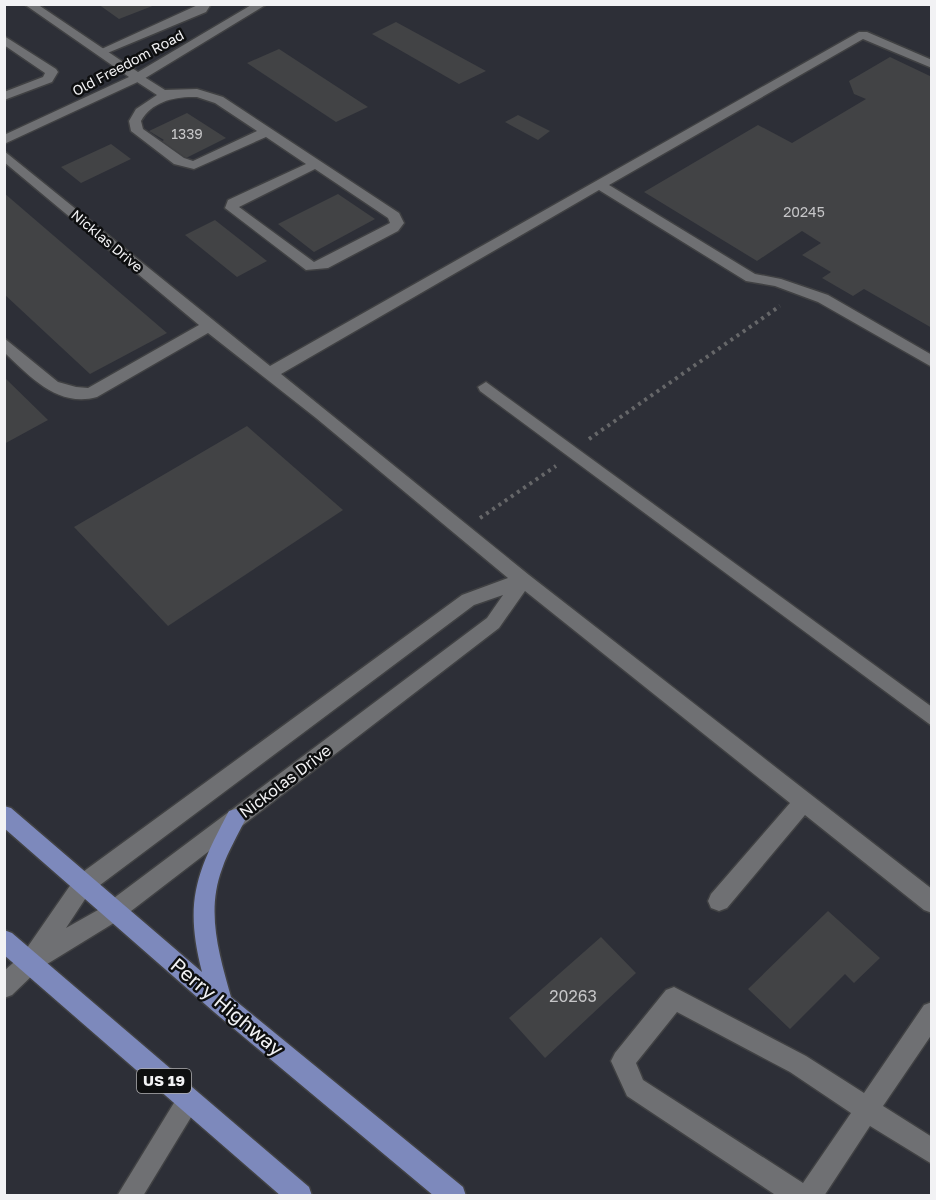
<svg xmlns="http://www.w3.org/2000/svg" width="936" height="1200" viewBox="0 0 936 1200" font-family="'Golos Text',sans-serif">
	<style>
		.built { fill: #2d2f37 }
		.building { fill: #424345 }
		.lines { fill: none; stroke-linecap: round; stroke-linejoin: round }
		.service-casing { stroke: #404143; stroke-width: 3 }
		.minor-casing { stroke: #404143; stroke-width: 3 }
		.primary-casing { stroke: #404143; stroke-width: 3 }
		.path { stroke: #666769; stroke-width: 4; stroke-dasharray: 3 4.5; stroke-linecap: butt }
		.service { fill: #6f7073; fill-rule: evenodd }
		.minor { fill: #6f7073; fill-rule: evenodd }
		.primary { fill: #7d89bc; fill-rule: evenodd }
		.labels { text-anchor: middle; stroke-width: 5; stroke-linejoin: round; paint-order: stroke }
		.far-street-label { font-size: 14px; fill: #f2f2f4; stroke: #0e0f10 }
		.number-label { font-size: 14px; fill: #c6c6c8 }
		.shield { fill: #0e0f10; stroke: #aeaeb0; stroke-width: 1.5 }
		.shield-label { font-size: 15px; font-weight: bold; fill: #f2f2f4 }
		.street-label { font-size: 16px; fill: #f2f2f4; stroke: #0e0f10 }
		.near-number-label { font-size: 16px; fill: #c6c6c8 }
		.near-street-label { font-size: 20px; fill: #f2f2f4; stroke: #0e0f10 }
	</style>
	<rect width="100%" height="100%" fill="#252628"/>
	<polygon class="built" points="5,5 931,5 931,1195 5,1196"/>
	<g class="building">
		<polygon points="98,4 155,4 155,5 119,19"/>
		<polygon points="396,22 486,71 459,84 372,34"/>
		<polygon points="279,49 368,107 336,122 247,63"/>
		<polygon points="890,57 932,77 932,328 864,289 853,296 822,278 831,272 802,255 821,243 802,231 757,261 644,192 758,125 792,143 866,99 854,94 849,81"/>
		<polygon points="187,113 226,138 186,158 177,152 172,154 157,144 164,140 149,131"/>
		<polygon points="518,115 550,131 538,140 505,122"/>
		<polygon points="111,144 131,159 81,183 61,167"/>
		<polygon points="4,193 167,333 90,374 4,294"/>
		<polygon points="338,194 375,219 314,252 278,224"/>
		<polygon points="215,220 267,261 237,277 185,235"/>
		<polygon points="4,377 48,420 4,444"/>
		<polygon points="247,426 343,510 168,626 74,527"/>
		<polygon points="828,911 880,958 854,983 845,974 790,1029 748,989"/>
		<polygon points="601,937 636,973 545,1058 509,1018"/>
	</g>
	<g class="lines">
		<defs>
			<g id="service">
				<polygon points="200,4 211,4 206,12 105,54 95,52"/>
				<path d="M859 32H867L932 60V68L863 39 609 185 755 274 781 279 828 295 932 355V367L818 302 775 286 746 281 599 190 281 374 529 575 932 889V913L924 910 805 815 727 908 719 911 711 908 708 901 711 894 790 803 525 591 499 628 122 918 114 921 106 918 103 911 106 904 487 618 503 595 474 605 92 891 84 894 76 891 73 884 76 877 462 595 508 578 316 418 208 333 97 397C58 408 29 376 4 352V338L58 382 76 387 88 388 199 325 4 162V151L270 366Z"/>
				<polygon points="4,36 56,69 58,72 52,82 4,100 4,92 43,77 45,73 4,45"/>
				<path d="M138 73 165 90 197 89 223 97 399 213 404 223 398 231 328 268 306 270 225 208 228 200 306 164 266 137 194 169 174 164 131 131 129 121 136 109 157 95 134 80 132 77ZM197 97 215 103 257 131 193 161 184 158 143 129 141 121C152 101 176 96 197 97ZM315 169 388 218 390 223 314 262 239 207Z"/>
				<polygon points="486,382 932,707 932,726 480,391 478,387"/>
				<path d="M674 987 806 1056 864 1093 924 1005 932 1002V1034L883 1106 932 1137V1164L870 1126 824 1196H777L627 1096 611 1061 615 1053 666 990ZM677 1012 790 1072 851 1113 803 1183 643 1080 636 1063Z"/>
				<polygon points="188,1089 196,1093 200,1101 196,1109 143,1196 117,1196 180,1093"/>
			</g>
			<g id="minor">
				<polygon points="24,4 37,4 138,72 253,4 267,4 142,80 4,144 4,135 129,77"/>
				<polygon points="84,874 92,877 95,884 66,928 114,901 122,904 125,911 122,918 39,969 12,995 4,998 4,971 22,955 76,877"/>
			</g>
			<g id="primary">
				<path d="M4 806 11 808 202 972C184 902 196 873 229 811L236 809 243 811 246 818C238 835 228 851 222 869 206 912 219 954 231 997L463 1187 466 1196H434L214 1012 4 828Z"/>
				<polygon points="4,930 12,933 309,1187 312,1196 281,1196 4,955"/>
			</g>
		</defs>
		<use href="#service" class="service-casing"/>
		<use href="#minor" class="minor-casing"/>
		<use href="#primary" class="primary-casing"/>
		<g class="path">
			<polyline points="589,439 780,306"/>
			<polyline points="480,518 556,466"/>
		</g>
		<use href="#service" class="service"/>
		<use href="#minor" class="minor"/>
		<use href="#primary" class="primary"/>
	</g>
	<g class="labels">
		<g class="far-street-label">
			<text transform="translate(128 63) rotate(-28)" y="5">Old Freedom Road</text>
			<text transform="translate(107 241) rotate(40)" y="5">Nicklas Drive</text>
		</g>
		<g class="number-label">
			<text x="187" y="139">1339</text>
			<text x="804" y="217">20245</text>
		</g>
		<rect class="shield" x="137" y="1069" width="54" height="24" rx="4.5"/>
		<g class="shield-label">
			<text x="164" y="1086">US 19</text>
		</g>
		<g class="street-label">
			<text transform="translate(285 781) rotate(-37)" y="6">Nickolas Drive</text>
		</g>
		<g class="near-number-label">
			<text x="573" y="1002">20263</text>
		</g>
		<g class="near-street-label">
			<text transform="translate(227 1007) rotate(40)" y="7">Perry Highway</text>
		</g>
	</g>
	<rect width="936" height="1200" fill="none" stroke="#f2f2f4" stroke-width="12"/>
</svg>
